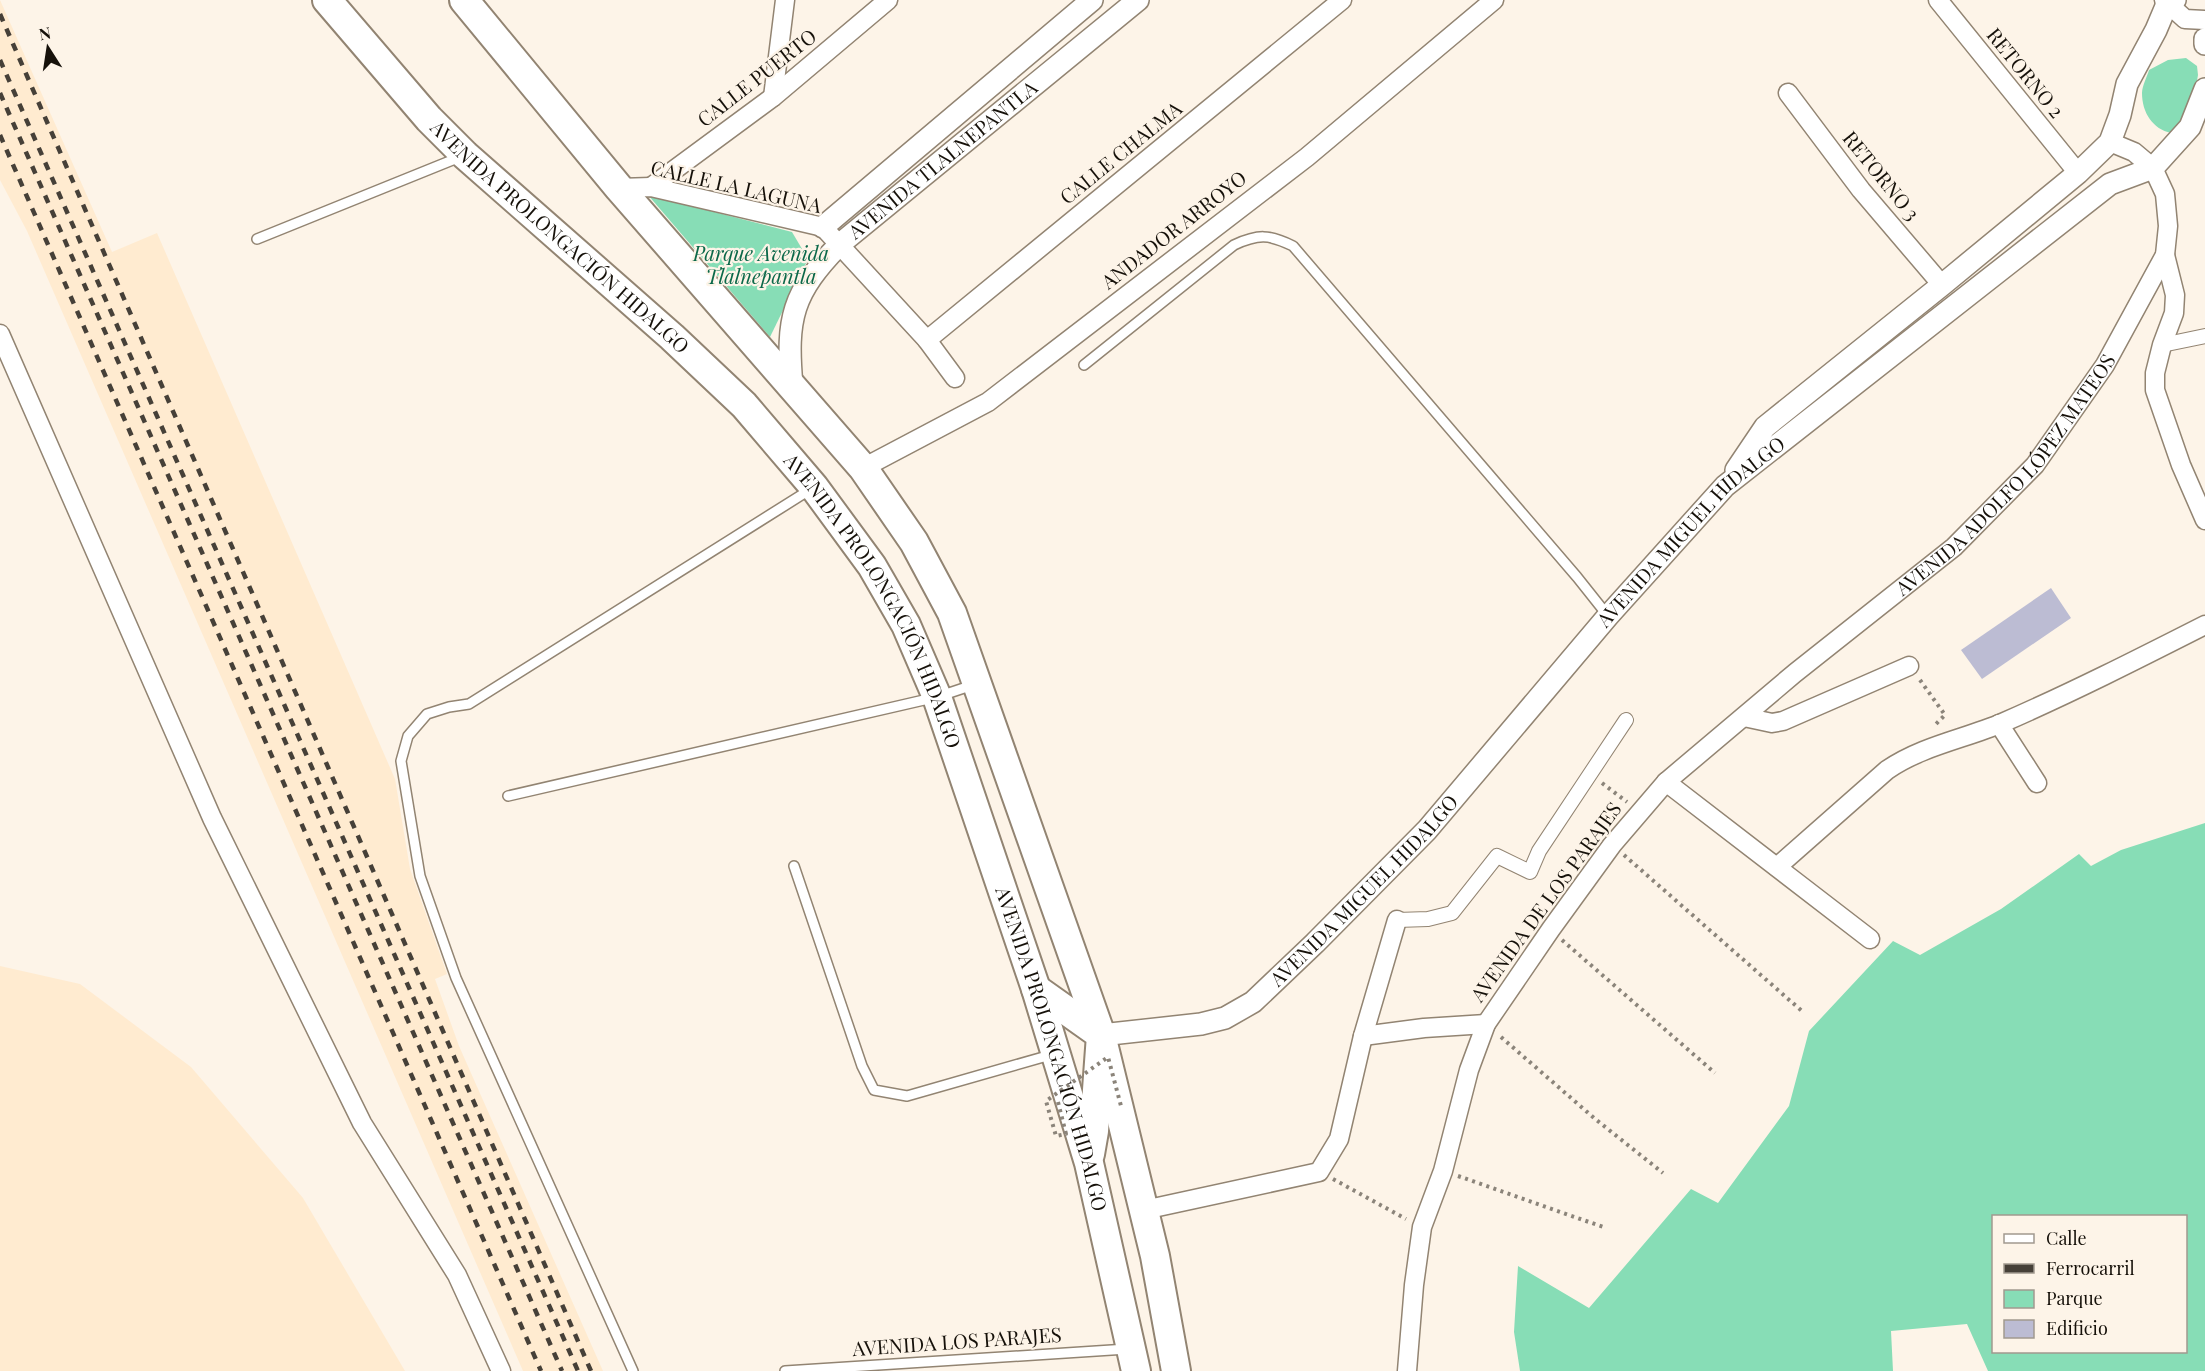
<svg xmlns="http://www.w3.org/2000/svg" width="2205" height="1371" viewBox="0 0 2205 1371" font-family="'Playfair Display',serif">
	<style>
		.built { fill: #ffebd0 }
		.green { fill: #87ddb6; fill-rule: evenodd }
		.building { fill: #bcbcd3 }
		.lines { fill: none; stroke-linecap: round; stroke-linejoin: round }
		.service-casing { stroke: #928472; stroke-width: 12 }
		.pedestrian-casing { stroke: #928472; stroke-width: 16 }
		.minor-casing { stroke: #928472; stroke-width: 21 }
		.tertiary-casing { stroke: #928472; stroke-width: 24 }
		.trunk-casing { stroke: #928472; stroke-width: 32 }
		.path { stroke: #8b847a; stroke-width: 4; stroke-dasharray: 3 4.5; stroke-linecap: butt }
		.service { stroke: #fff; stroke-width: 9 }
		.pedestrian { stroke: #fff; stroke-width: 14 }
		.minor { stroke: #fff; stroke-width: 18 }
		.tertiary { stroke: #fff; stroke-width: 21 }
		.trunk { stroke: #fff; stroke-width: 28 }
		.rail { stroke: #464038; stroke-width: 4.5; stroke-dasharray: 8 8; stroke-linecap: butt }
		.path-bridge { stroke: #8b847a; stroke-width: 4; stroke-dasharray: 3 4.5; stroke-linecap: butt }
		.labels { text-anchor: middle; stroke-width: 4.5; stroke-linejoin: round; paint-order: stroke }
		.street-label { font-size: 20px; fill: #16110a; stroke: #fdf4e8 }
		.park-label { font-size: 20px; font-style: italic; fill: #0b6849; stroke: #fdf4e8 }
	</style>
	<rect width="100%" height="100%" fill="#fdf4e8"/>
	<g class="built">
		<polygon points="0,0 112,252 157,233 395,779 410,869 447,974 435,979 459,1046 603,1371 523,1371 27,231 0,180"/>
		<polygon points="0,966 80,984 191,1067 303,1198 405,1371 0,1371"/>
	</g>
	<g class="green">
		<path d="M2186 58 2197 66 2198 75 2191 115 2171 133C2153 129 2142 113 2142 93 2142 86 2147 77 2149 70L2168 60Z"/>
		<polygon points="648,195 792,232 808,259 770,337"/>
		<path d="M2205 823V1371H1988L1967 1324 1891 1331 1893 1371H1520L1514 1332 1518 1266 1589 1308 1691 1189 1718 1203 1789 1106 1809 1031 1893 941 1920 955 2001 909 2079 854 2091 866 2121 850ZM1994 1216H2186V1352H1994Z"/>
	</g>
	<polygon class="building" points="2051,588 2071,618 1982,679 1961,650"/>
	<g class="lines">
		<defs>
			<g id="service">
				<polyline points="257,239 460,157"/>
				<path d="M1084 365 1234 245C1258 234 1269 234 1293 246L1577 577 1608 616"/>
				<polyline points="508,796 937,697 973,685"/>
				<polyline points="794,866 862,1066 874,1090 907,1096 1054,1054"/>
				<polyline points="633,1371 456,978 420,876 401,761 408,736 427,714 449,707 469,704 811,489"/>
				<polyline points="785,1371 1127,1349"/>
			</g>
			<g id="pedestrian">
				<polyline points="2162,345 2205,336"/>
				<polyline points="1397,920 1428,919 1452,913 1497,856 1530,872 1539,851 1626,720"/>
			</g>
			<g id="minor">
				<polyline points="1938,0 2078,173"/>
				<polyline points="2164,0 2185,19 2205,20"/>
				<polyline points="1788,93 1861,190 1942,285"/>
				<polyline points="773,97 785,0"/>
				<polyline points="651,187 773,97 888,0"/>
				<polyline points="619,188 651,187 823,227 927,340 955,378"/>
				<polyline points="2165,255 2175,295 2174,313 2162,345 2155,373 2155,390 2181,465 2205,520"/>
				<polyline points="0,334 212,818 362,1123 457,1275 501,1371"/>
				<polyline points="927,340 1342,0"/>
				<polyline points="863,468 988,402 1307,157 1494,0"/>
				<polyline points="1744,717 1772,723 1783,721 1909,666"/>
				<polyline points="1999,724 2037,783"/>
				<polyline points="1666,782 1870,939"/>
				<path d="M1777 867 1887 770C1922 746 1964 739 2002 723 2071 693 2138 659 2205 625"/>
				<polyline points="1363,1036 1424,1028 1486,1024"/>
				<polyline points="1144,1210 1319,1172 1339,1139 1363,1036 1397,920"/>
				<path id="s1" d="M1407 1371 1414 1285 1422 1227 1443 1171 1469 1070 1486 1024 1551 929 1612 845 1666 782 1795 673 1954 547 2035 465 2105 365 2165 255 2168 226 2165 194 2153 168 2134 152 2110 142"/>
			</g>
			<g id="tertiary">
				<polyline points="2205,39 2205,44"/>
				<polyline points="823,227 1092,0"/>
				<path id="s2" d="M792 386C786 318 792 293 840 244L1138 0"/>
				<polyline points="1736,470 1765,427 1942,285 2078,173 2110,142 2120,115 2127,84 2156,30 2167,4 2175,0"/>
				<path id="s3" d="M1101 1035 1201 1024 1225 1018 1253 1002 1315 943 1427 830 1608 616 1725 486 2110 184 2153 168 2190 127 2205 89"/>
			</g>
			<g id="trunk">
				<path id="s4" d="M327 0 429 119 465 155 672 337 744 405 814 487 872 566 906 625 937 697 1036 989 1089 1163 1136 1371"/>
				<polyline points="464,0 619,188 863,468 914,542 952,613 1101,1035 1155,1256 1176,1371"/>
				<polyline points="1036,989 1101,1035 1094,1131 1090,1154"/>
			</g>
		</defs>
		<use href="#service" class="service-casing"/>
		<use href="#pedestrian" class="pedestrian-casing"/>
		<use href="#minor" class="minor-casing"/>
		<use href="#tertiary" class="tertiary-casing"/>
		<use href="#trunk" class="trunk-casing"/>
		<g class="path">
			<polyline points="1920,680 1945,715 1934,726"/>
			<polyline points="1602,783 1627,802"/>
			<polyline points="1624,855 1803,1012"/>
			<polyline points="1562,940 1715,1073"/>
			<polyline points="1501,1037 1594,1118 1663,1173"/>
			<polyline points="1458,1176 1606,1228"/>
			<polyline points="1333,1179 1406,1219"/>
		</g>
		<use href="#service" class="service"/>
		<use href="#pedestrian" class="pedestrian"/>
		<use href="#minor" class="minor"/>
		<use href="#tertiary" class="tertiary"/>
		<use href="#trunk" class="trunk"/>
		<g class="rail">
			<polyline points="0,14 591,1371"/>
			<polyline points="0,60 578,1371"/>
			<polyline points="0,93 562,1371"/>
			<polyline points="0,135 541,1371"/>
		</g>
		<polyline class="path-bridge" points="1058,1102 1066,1134 1056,1136 1046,1101 1108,1057 1121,1106"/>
	</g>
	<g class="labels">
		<g class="street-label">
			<text transform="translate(2025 73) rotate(51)" y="7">RETORNO 2</text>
			<text transform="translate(757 78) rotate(-38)" y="7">CALLE PUERTO</text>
			<text transform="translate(1121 153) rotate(-39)" y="7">CALLE CHALMA</text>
			<text dy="7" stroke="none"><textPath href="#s2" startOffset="290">AVENIDA TLALNEPANTLA</textPath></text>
			<text transform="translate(1881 176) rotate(51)" y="7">RETORNO 3</text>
			<text transform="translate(736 187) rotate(13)" y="7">CALLE LA LAGUNA</text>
			<text transform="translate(1174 230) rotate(-38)" y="7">ANDADOR ARROYO</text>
			<text dy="7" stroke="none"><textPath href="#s4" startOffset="333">AVENIDA PROLONGACIÓN HIDALGO</textPath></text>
			<text dy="7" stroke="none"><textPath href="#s1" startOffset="1120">AVENIDA ADOLFO LÓPEZ MATEOS</textPath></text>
			<text dy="7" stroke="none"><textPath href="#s3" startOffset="801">AVENIDA MIGUEL HIDALGO</textPath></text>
			<text dy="7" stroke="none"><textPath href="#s4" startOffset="819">AVENIDA PROLONGACIÓN HIDALGO</textPath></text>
			<text dy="7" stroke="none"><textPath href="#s3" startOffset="315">AVENIDA MIGUEL HIDALGO</textPath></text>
			<text transform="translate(1546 902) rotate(-54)" y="7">AVENIDA DE LOS PARAJES</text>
			<text dy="7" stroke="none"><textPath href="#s4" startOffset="1305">AVENIDA PROLONGACIÓN HIDALGO</textPath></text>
			<text transform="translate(957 1342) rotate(-4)" y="7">AVENIDA LOS PARAJES</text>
		</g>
		<g class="park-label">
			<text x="761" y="261">Parque Avenida<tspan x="761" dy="23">Tlalnepantla</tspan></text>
		</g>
	</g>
	<rect x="1992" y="1215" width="195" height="138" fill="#fdf4e8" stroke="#a1998f" stroke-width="1.5"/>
	<rect x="2004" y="1234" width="30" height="9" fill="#ffffff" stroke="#a1998f" stroke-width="1.5"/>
	<text x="2046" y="1245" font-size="18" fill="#16110a">Calle</text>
	<rect x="2004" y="1264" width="30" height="9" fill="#464038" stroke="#a1998f" stroke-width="1.5"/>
	<text x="2046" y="1275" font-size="18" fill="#16110a">Ferrocarril</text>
	<rect x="2004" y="1290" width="30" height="18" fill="#87ddb6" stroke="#a1998f" stroke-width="1.5"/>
	<text x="2046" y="1305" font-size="18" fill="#16110a">Parque</text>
	<rect x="2004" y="1320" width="30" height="18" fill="#bcbcd3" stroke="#a1998f" stroke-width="1.5"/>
	<text x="2046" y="1335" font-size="18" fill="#16110a">Edificio</text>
	<g transform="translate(48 48) rotate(348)" stroke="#fdf4e8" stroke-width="4.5" paint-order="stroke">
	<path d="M0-4.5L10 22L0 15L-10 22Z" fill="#16110a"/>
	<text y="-9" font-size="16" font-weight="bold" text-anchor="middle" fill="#16110a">N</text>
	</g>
</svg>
